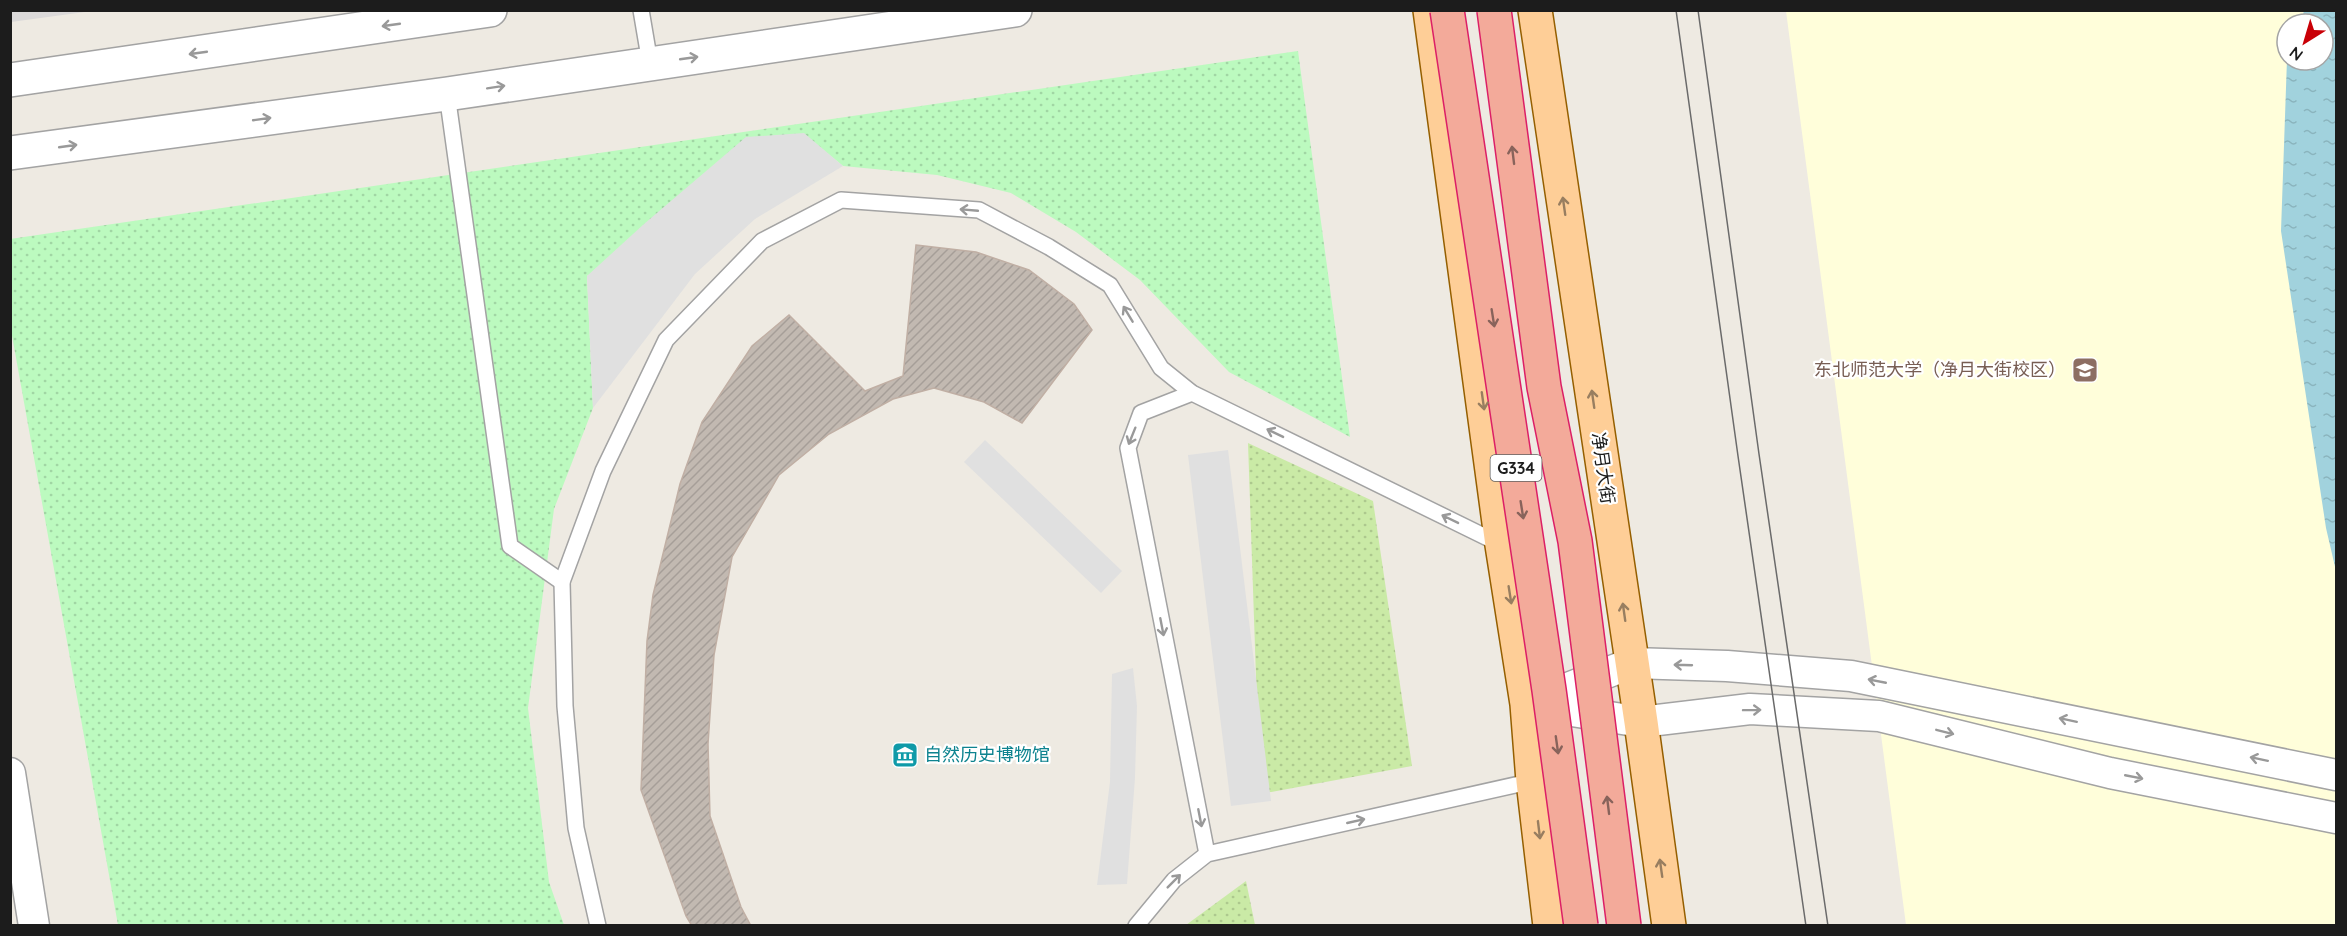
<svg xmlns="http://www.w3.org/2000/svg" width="2347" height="936" viewBox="0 0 2347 936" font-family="Quicksand,'Noto Sans SC',sans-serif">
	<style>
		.residential { fill: #dbd9d9 }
		.education { fill: #fffeda; fill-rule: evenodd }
		.grass { fill: url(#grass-dots) }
		.park { fill: url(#park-dots) }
		.parking { fill: #e0e0e0 }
		.water { fill: url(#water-ripples) }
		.building { fill: url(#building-hatch); stroke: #c0afa4; stroke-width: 1.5 }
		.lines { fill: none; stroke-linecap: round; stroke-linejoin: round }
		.service-casing { stroke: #a3a3a3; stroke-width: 18 }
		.minor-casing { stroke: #a3a3a3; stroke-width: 33 }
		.tertiary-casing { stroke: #a3a3a3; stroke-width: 36 }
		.primary-casing { stroke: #955f00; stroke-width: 36 }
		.service { stroke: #fff; stroke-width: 15 }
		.minor { stroke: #fff; stroke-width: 30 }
		.tertiary { stroke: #fff; stroke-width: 33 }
		.primary { stroke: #fece97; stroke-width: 33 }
		.tram { stroke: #6a6a6a; stroke-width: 1.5 }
		.trunk-bridge-casing { stroke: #dc1f66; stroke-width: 36; stroke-linecap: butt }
		.trunk-bridge { stroke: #f3aa9a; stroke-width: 33 }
		.oneway { stroke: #999 }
		.oneway2 { stroke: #88635b }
		.oneway3 { stroke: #987e60 }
		.labels { text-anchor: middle; stroke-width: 4.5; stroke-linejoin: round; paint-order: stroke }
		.shield { fill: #fff; stroke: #606060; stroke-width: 1.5 }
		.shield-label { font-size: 16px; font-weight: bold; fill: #1c1c1c }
		.education-label { font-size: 18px; fill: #785e54; stroke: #fff; text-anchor: end }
		.street-label { font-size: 18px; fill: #1c1c1c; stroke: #fff }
		.culture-label { font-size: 18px; fill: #0d838f; stroke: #fff; text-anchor: start }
	</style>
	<defs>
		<pattern id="grass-dots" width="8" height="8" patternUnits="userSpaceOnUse" patternTransform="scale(1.5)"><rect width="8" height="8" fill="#caeaa6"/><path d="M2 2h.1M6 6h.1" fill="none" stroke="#adc88e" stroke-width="1.8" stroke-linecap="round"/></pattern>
		<pattern id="park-dots" width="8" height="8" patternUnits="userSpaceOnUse" patternTransform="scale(1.5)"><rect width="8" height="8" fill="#bcfabf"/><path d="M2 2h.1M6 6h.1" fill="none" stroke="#a1d6a4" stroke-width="1.8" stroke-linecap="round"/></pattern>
		<pattern id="water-ripples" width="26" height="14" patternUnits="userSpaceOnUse" patternTransform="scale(1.5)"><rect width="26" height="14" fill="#a1d2dd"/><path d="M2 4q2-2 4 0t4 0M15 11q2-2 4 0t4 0" fill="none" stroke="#8ab4bd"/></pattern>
		<pattern id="building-hatch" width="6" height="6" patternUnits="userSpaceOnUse" patternTransform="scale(1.5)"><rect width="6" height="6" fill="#c2b9b1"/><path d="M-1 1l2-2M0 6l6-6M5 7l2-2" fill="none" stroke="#a69e98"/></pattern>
	</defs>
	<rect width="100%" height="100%" fill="#eeeae2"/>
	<polygon class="residential" points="11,10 92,10 92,11 11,22"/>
	<path class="education" d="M1786 11H2336V925H1906ZM2287 24H2323V60H2287Z"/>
	<g class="grass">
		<polygon points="1248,443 1373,501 1412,766 1260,794"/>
		<polygon points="1246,881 1255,925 1186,925"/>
	</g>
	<polygon class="park" points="1298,51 1350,437 1229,372 1140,280 1076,232 1011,193 937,175 843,166 804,134 587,276 593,408 554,509 528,708 549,882 564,925 118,925 11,330 10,239"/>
	<g class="parking">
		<polygon points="804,133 843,166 755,219 695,274 593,408 587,276 644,224 746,137"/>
		<polygon points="985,440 1122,571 1101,593 964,462"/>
		<polygon points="1228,450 1271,801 1231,806 1188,455"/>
		<polygon points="1133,668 1137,706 1135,778 1127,884 1097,885 1110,782 1112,674"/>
	</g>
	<polygon class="water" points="2304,11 2336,11 2336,571 2326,528 2281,231 2287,59 2323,60 2323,24 2300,24"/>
	<polygon class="building" points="916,245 976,252 1029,270 1074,304 1092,330 1022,423 984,402 934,388 893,399 829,434 779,475 732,557 714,655 708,744 710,816 741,907 751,926 692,926 686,916 641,790 647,641 653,595 680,484 702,422 752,346 789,315 865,391 903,376"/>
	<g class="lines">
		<defs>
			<g id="service">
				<polyline points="641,10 650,63"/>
				<polyline points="447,94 510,546 562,582"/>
				<polyline points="1192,393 1141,413 1128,448 1207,854"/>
				<polyline points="598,926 576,828 565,706 562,582 603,471 666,340 762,241 841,200 979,210 1049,247 1110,285 1161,368 1192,393 1502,545"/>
				<polyline points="1136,926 1174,880 1207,854 1533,781"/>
			</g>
			<g id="minor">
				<polyline points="1527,704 1632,663 1727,666 1851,676 2336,775"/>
				<polyline points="1528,704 1641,722 1750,709 1879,716 2110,773 2336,818"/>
				<polyline points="10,773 34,926"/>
			</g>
			<g id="tertiary">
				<polyline points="10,80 490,10"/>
				<polyline points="10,153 447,94 1015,10"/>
			</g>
			<g id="primary">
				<polyline points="1430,10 1502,545 1527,704 1533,781 1550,926"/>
				<polyline points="1535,10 1641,722 1669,926"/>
			</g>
		</defs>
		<use href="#service" class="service-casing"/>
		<use href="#minor" class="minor-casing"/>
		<use href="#tertiary" class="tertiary-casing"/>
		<use href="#primary" class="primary-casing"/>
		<use href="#service" class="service"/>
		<use href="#minor" class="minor"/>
		<use href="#tertiary" class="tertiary"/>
		<use href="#primary" class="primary"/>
		<g class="tram">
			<polyline points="1676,10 1738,456 1806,926"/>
			<polyline points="1698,10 1759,454 1828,926"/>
		</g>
		<defs>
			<g id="trunk-bridge">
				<polyline points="1447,10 1549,690 1581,926"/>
				<polyline points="1494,10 1544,387 1575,541 1624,926"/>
			</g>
		</defs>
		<use href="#trunk-bridge" class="trunk-bridge-casing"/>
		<use href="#trunk-bridge" class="trunk-bridge"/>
	</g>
	<defs><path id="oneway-shaft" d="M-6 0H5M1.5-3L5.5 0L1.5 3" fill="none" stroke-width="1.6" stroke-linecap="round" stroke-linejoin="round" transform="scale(1.5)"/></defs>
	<g class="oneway">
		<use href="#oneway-shaft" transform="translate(391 25) rotate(172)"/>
		<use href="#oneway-shaft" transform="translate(198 53) rotate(172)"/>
		<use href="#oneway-shaft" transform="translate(689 58) rotate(-8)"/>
		<use href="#oneway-shaft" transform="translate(496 87) rotate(-9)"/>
		<use href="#oneway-shaft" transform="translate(262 119) rotate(-8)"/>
		<use href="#oneway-shaft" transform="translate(68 146) rotate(-8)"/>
		<use href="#oneway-shaft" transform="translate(969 210) rotate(-175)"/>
		<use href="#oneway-shaft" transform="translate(1128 314) rotate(-121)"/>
		<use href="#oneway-shaft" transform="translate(1275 433) rotate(-154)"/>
		<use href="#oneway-shaft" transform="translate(1132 436) rotate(112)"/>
		<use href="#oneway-shaft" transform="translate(1450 519) rotate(-154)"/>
		<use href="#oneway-shaft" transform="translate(1162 627) rotate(79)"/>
		<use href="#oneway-shaft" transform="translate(1683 665) rotate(-178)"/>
		<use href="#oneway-shaft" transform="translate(1877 681) rotate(-169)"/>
		<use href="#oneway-shaft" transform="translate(1752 710) rotate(-1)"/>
		<use href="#oneway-shaft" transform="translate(2068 720) rotate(-168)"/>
		<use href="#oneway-shaft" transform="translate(1945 732) rotate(14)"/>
		<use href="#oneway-shaft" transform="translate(2259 759) rotate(-168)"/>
		<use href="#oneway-shaft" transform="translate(2134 777) rotate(11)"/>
		<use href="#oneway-shaft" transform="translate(1200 818) rotate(79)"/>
		<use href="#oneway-shaft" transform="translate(1356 821) rotate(-13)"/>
		<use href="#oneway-shaft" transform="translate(1174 881) rotate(-45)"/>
	</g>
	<g class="oneway2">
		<use href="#oneway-shaft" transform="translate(1513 155) rotate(-97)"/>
		<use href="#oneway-shaft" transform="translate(1493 318) rotate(81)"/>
		<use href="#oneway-shaft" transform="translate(1522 510) rotate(81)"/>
		<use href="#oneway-shaft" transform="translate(1557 745) rotate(82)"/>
		<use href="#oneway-shaft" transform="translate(1608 805) rotate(-97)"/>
	</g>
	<g class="oneway3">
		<use href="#oneway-shaft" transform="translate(1564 206) rotate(-98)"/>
		<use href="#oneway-shaft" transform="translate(1593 399) rotate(-98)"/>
		<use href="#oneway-shaft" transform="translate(1483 401) rotate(82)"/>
		<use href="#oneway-shaft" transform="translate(1510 595) rotate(81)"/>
		<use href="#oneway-shaft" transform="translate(1624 612) rotate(-98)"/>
		<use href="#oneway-shaft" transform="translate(1539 830) rotate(83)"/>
		<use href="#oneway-shaft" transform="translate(1661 868) rotate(-98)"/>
	</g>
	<defs>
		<symbol id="university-square" viewBox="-11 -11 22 22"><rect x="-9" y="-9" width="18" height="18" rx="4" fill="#8d6e63" stroke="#fff"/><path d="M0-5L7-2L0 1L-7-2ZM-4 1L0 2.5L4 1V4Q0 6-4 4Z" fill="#fff"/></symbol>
		<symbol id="museum-square" viewBox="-11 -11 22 22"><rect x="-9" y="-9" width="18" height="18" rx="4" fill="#0f9aa8" stroke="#fff"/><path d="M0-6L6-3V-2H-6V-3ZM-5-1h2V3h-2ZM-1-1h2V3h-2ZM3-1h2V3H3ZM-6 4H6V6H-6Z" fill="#fff"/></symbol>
	</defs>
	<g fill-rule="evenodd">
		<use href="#university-square" x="2070" y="355" width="30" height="30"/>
		<use href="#museum-square" x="890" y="740" width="30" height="30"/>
	</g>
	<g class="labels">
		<rect class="shield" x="1490.5" y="455" width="51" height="26" rx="4.5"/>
		<g class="shield-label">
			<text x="1516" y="474">G334</text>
		</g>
		<g class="education-label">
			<text x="2066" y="376">东北师范大学（净月大街校区）</text>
		</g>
		<g class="street-label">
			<text transform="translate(1603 468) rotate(82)" y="6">净月大街</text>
		</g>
		<g class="culture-label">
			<text x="924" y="761">自然历史博物馆</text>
		</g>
	</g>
	<rect width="2347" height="936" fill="none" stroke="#1c1c1c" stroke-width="24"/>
	<g transform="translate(2305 42) rotate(217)"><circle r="28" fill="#ffffff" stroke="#a4a4a4" stroke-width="1.5"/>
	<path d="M0-4.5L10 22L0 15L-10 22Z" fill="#c90007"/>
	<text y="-9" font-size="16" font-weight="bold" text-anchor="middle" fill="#1c1c1c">N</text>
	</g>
</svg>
